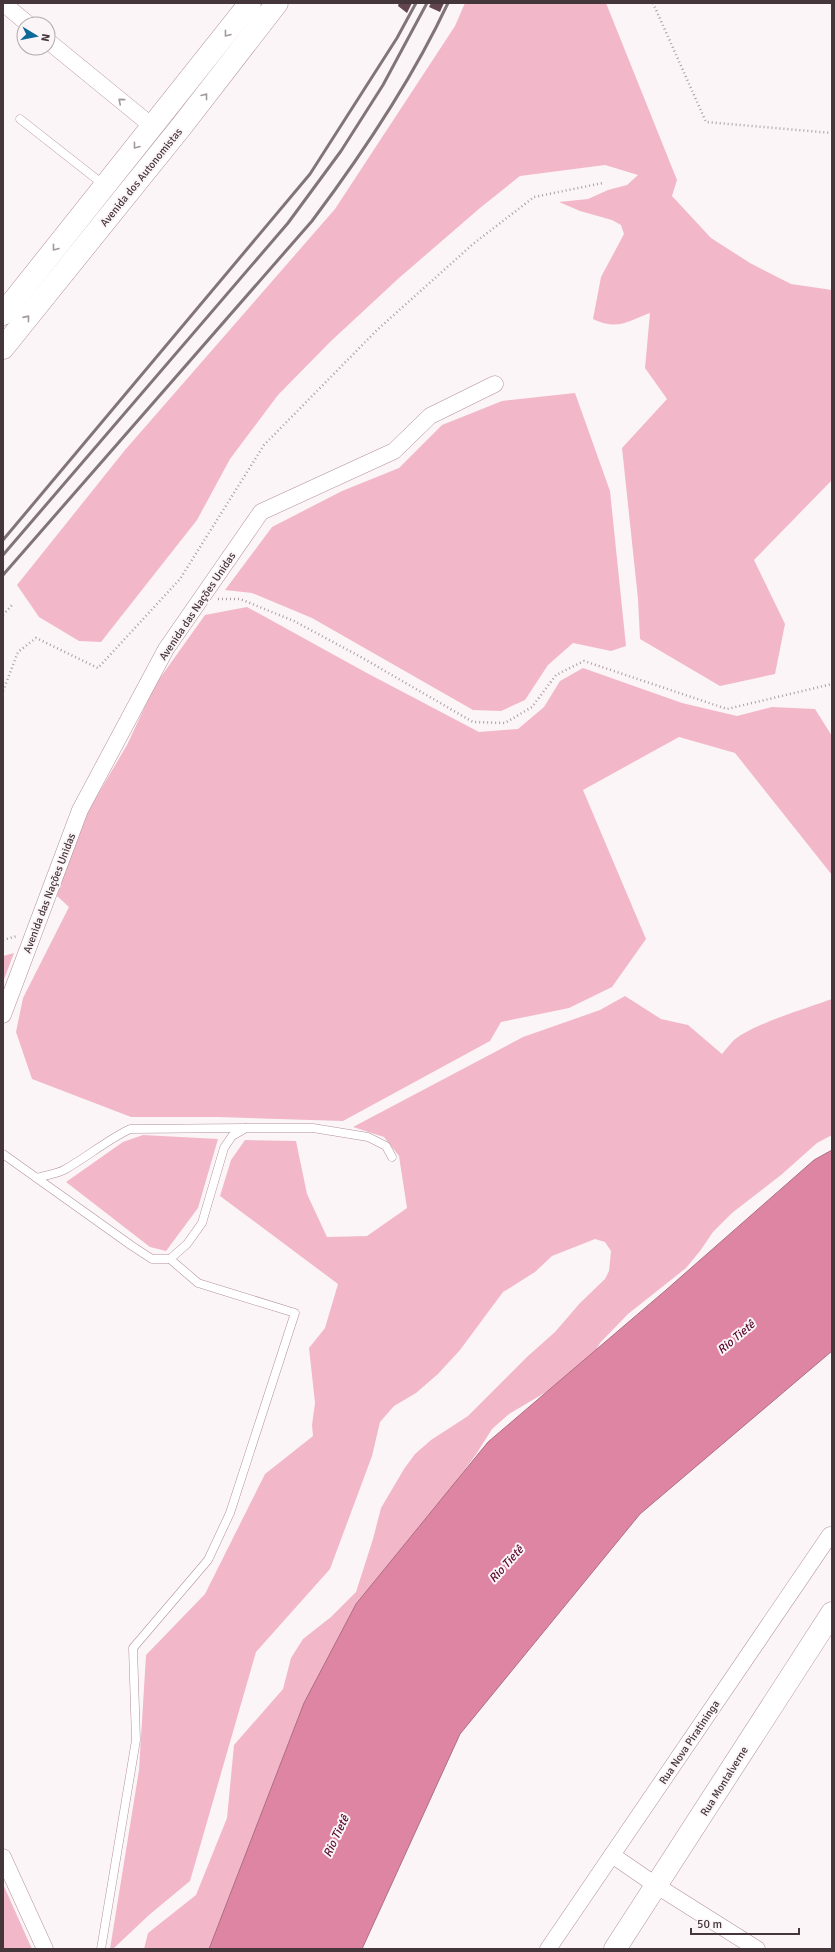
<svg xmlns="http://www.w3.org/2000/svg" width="835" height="1952" viewBox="0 0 835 1952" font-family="Signika,sans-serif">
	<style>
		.green { fill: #f2b8ca }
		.water { fill: #dd85a2; stroke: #af6d83 }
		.building { fill: #62454e }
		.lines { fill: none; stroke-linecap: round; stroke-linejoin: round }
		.service-casing { stroke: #b2919b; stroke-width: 9 }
		.minor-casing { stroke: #b2919b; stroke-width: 17 }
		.secondary-casing { stroke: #b2919b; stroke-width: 23 }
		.primary-casing { stroke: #b2919b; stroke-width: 23 }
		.path { stroke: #a99fa2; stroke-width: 2.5; stroke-dasharray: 1 3; stroke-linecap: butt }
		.service { stroke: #fff; stroke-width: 8 }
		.minor { stroke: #fff; stroke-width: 16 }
		.secondary { stroke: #fff; stroke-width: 22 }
		.primary { stroke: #fff; stroke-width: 22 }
		.rail { stroke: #817578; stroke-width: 3 }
		.oneway { stroke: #a29a9c }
		.labels { text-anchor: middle; stroke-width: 4; stroke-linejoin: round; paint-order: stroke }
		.street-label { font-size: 11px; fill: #44363a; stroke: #fcf5f7 }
		.water-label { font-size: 12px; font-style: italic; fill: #590a2f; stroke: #fcf5f7 }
	</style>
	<rect width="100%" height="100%" fill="#fcf5f7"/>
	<g class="green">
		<path d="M465 3H606L677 180 672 196 711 238 750 263 791 284 832 290V480L754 560 785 624 775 674 720 686 640 639 638 599 622 448 667 399 645 368 650 313C628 321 618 331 593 319L601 277 624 234 621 225 612 220 580 211 559 202 588 199 608 190 627 185 638 175 605 165 520 176 480 208 399 278 330 342 278 395 230 459 197 520 101 642 79 641 39 617 17 585 125 450 335 209 455 26Z"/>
		<polygon points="575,393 610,491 626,646 611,651 573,643 548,665 525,700 501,711 473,710 312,618 252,593 225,590 272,527 342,491 399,468 442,425 502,401"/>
		<polygon points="247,607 365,672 479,732 518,729 544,707 560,681 583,668 682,703 737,716 772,707 815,709 832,736 832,875 735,753 679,737 583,790 646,939 612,987 569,1008 501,1022 490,1041 343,1121 218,1117 131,1117 32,1079 16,1032 23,998 69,907 57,896 81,823 127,745 155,685 205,615"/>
		<polygon points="14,953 3,982 3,956"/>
		<path d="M625 996 661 1019 688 1025 722 1054C726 1049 730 1044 734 1040 753 1024 807 1008 832 999V1135L817 1143 781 1175 732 1213 713 1232 700 1251 686 1268 628 1314 600 1343 594 1354 558 1385 509 1414 492 1429 477 1453 446 1495 216 1949H144L148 1933 196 1895 227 1818 234 1745 283 1689 291 1658 303 1639 331 1617 356 1592 373 1539 381 1508 404 1469 415 1454 431 1440 468 1416 528 1356 555 1332 580 1303 605 1279 609 1271 611 1251 605 1242 595 1239 552 1256 535 1272 503 1292 460 1350 438 1374 416 1393 394 1406 380 1422 372 1456 330 1569 256 1652 190 1881 149 1915 113 1949H110L139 1770 146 1655 205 1594 265 1474 313 1436 312 1425 315 1403 309 1348 325 1328 338 1284 220 1196 231 1160 245 1140 296 1141 307 1194 327 1237 367 1236 407 1208 399 1156 384 1137 353 1127 523 1037 600 1010Z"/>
		<polygon points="143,1135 218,1139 198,1208 166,1251 150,1247 66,1182 123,1142"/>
		<polygon points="3,1884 32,1949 3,1949"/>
	</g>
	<polygon class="water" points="832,1150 832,1351 640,1514 460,1734 362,1949 209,1949 304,1703 356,1604 488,1442 666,1290 814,1160"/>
	<g class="building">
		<polygon points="399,3 412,3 407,13 398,6"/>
		<polygon points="431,3 444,3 440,12 429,7"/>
	</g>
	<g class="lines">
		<defs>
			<g id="service">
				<polyline points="20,119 104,185"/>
				<polyline points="3,1154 132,1246 152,1259 170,1259 187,1244 202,1223 224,1148 232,1136 246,1128 313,1128 368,1137 386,1146 392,1157"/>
				<path d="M37 1178C46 1175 56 1174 64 1170 87 1157 107 1140 130 1129L245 1128"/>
				<polyline points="101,1949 136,1740 133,1648 208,1560 230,1513 295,1313 198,1283 170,1259"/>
			</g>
			<g id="minor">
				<polyline points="3,3 28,24"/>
				<polyline points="48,41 152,126"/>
				<polyline points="3,1015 80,810 166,649 261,512 394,451 430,416 495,384"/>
				<polyline points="612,1855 657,1886 757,1949"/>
				<polyline points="3,1857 45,1949"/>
				<polyline points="548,1949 830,1535"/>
			</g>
			<polyline id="secondary" points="615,1949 832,1613"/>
			<g id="primary">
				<polyline points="3,314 250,3"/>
				<polyline points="3,348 181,127 277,3"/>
			</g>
		</defs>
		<use href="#service" class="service-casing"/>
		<use href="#minor" class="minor-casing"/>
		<use href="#secondary" class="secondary-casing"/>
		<use href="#primary" class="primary-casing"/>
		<g class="path">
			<polyline points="653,3 706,122 832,133"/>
			<polyline points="218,599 240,599 294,621 359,656 473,722 505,723 532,707 556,675 584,661 727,709 832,684"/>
			<polyline points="3,615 12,605"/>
			<polyline points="3,691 18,652 36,638 98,668 180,579 264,445 377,330 473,244 534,197 603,183"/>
			<polyline points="3,940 17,936"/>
		</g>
		<use href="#service" class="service"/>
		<use href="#minor" class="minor"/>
		<use href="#secondary" class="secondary"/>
		<use href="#primary" class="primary"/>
		<g class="rail">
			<polyline points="3,540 310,174 397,38 416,3"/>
			<polyline points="3,555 288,223 341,151 383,85 427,3"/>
			<path d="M3 575 312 221C363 153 412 80 448 3"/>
		</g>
	</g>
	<defs><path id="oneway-chevron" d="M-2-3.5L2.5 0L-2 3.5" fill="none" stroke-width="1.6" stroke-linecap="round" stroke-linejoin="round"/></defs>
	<g class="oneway">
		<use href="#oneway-chevron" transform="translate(227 34) rotate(128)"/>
		<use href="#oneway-chevron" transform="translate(205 96) rotate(-52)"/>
		<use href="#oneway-chevron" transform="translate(121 101) rotate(-140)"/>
		<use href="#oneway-chevron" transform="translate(136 146) rotate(128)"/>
		<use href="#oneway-chevron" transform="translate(55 248) rotate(128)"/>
		<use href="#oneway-chevron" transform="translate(27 318) rotate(-51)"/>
	</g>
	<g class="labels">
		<g class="street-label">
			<text transform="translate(141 177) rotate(-51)" y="4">Avenida dos Autonomistas</text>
			<text transform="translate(197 606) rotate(-56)" y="4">Avenida das Nações Unidas</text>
			<text transform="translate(49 893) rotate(-69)" y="4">Avenida das Nações Unidas</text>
			<text transform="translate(689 1742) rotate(-56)" y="4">Rua Nova Piratininga</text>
			<text transform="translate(724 1781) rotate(-58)" y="4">Rua Montalverne</text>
		</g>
		<g class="water-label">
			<text transform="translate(736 1337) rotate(-40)" y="4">Rio Tietê</text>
			<text transform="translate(506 1564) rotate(-48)" y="4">Rio Tietê</text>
			<text transform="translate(336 1836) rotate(-65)" y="4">Rio Tietê</text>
		</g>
	</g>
	<rect width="835" height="1952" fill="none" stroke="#44363a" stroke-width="8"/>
	<g transform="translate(36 36) rotate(100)"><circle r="19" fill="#fcf5f7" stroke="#b2a9ab"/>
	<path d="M0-3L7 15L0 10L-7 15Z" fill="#0c6a99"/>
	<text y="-6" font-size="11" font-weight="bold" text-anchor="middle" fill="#44363a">N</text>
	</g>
	<path d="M691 1928v6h108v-6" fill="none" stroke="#44363a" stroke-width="2"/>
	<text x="697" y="1928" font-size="12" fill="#44363a" stroke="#fcf5f7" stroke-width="3" paint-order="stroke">50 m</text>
</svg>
